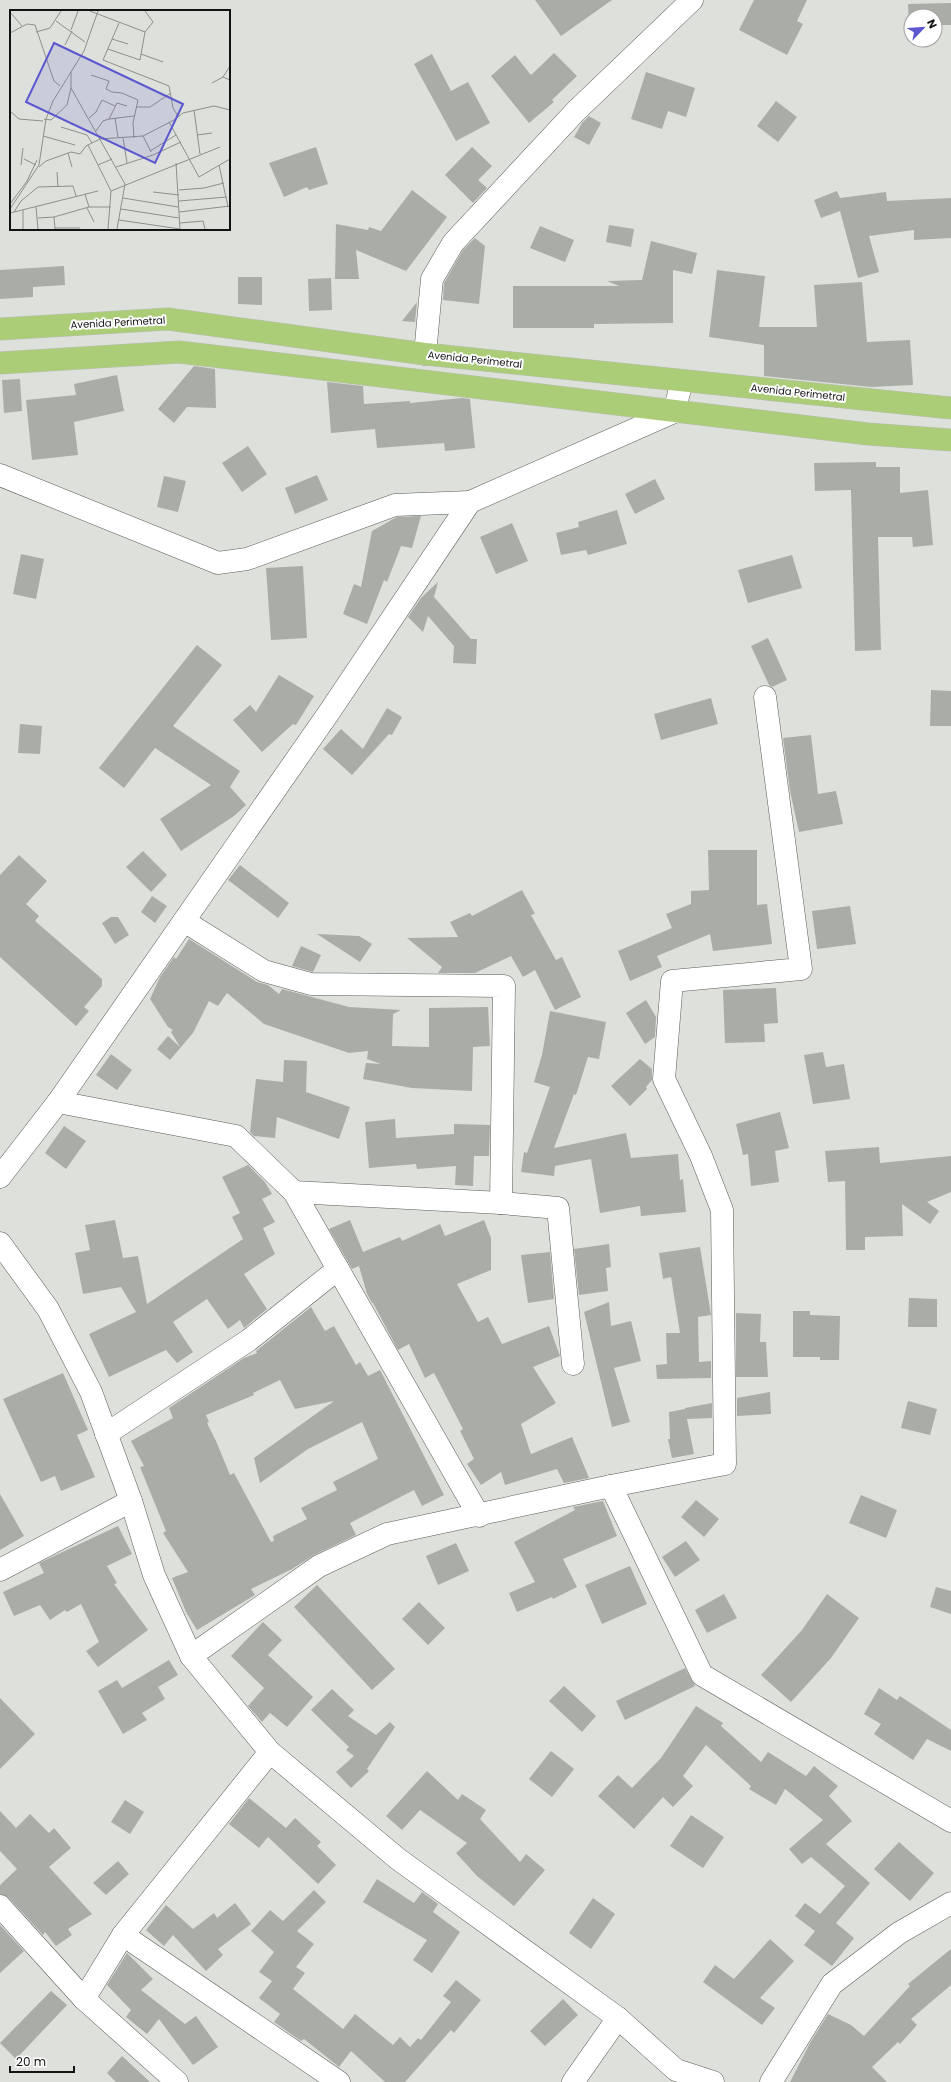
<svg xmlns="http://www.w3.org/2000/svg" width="951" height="2082" viewBox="0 0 951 2082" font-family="Poppins,sans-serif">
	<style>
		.building { fill: #aaada7; fill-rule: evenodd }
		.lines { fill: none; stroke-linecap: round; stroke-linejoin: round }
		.minor-casing { stroke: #5a5d57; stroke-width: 23 }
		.major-casing { stroke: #bdbdbd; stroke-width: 23 }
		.minor { stroke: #fff; stroke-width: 22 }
		.major { stroke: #abcd78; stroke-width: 22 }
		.labels { text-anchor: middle; stroke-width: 4; stroke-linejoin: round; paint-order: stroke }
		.street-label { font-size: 10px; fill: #131412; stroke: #fff }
		.inset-road { fill: none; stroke: #8d8f8b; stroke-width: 1 }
		.view { fill: #5c57cf; fill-opacity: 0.15; stroke: #5c57cf; stroke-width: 2 }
		.inset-edge { fill: none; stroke: #131412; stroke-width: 2 }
	</style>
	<rect width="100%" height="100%" fill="#dee1db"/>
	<g class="building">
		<polygon points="535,0 612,0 561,36"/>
		<polygon points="754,0 807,0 797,21 803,24 787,55 739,30"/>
		<polygon points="951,3 951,25 935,25 935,16 911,16 911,26 909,26 908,4"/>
		<polygon points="554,53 577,76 552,100 554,102 529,123 491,76 515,55 531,75"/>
		<polygon points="432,54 451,91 468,82 490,123 456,141 414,64"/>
		<polygon points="646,72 695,88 686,117 668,111 662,129 631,119"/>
		<polygon points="776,101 797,117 778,142 757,126"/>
		<polygon points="589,116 601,123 589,145 574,137 582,123"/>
		<polygon points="316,147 328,184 309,190 307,187 284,197 269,163"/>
		<polygon points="472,147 492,166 478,180 487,188 473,203 445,175"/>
		<polygon points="412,190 447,217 406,271 356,250 359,279 335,279 336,224 368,230 369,227 381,231"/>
		<polygon points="837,191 840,198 886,192 887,201 951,198 951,238 914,240 914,230 869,236 879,272 858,278 840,211 821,218 814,200"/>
		<polygon points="609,225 634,229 631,247 606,242"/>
		<polygon points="540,226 574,240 565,262 530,248"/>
		<polygon points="475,238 485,246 479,304 443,300 444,283 463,250"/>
		<polygon points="651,241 697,253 692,274 673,270 673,323 594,324 594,328 513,328 513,286 619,286 607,281 642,280"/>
		<polygon points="64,266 65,285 33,287 33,297 0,299 0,270"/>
		<polygon points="717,270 765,276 759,327 817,327 814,285 862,282 867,342 910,340 913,385 871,387 764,376 764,345 709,337"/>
		<polygon points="238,277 262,277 262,305 238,304"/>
		<polygon points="331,278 332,310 309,311 308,279"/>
		<polygon points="417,302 415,322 402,321"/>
		<polygon points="194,366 215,369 216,408 187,407 174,423 158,409"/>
		<polygon points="117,375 124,411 74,422 78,455 32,460 26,400 76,395 74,384"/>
		<polygon points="20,379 22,411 4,413 2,380"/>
		<polygon points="327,382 363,386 364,404 410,401 410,403 462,398 470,399 475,448 445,451 444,443 377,448 375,429 331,433"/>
		<polygon points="248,446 267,474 242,492 222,463"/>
		<polygon points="876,462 876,467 900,467 900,493 928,490 933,545 913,547 912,537 878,537 881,650 855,651 851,490 815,491 814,463"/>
		<polygon points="317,475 328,500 295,514 285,488"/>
		<polygon points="164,476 186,481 178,512 157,507"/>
		<polygon points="655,479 665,499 635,514 625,494"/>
		<polygon points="617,510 627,544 588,555 586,550 561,555 556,533 579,527 578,522"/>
		<polygon points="421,516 412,548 401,546 387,582 384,580 367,624 343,614 354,584 361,587 372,531 397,517"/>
		<polygon points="512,523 528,561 496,574 480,537"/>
		<polygon points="21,554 44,559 36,599 13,594"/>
		<polygon points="792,555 802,588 748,603 738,570"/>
		<polygon points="303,566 307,638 271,640 266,568"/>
		<polygon points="438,582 434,597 471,639 477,639 476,664 453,663 454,646 428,616 423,632 408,617 421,598"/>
		<polygon points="768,638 787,680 772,687 769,685 751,646"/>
		<polygon points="197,645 222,665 173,726 240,771 230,787 246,805 234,816 181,851 160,819 211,785 155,748 124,788 99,768"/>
		<polygon points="279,675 314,696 296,725 293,724 262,752 233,720 250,705 256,712"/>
		<polygon points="931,690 951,691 951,726 930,726"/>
		<polygon points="711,698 718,724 661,740 654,714"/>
		<polygon points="387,708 402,717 392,735 389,734 352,775 323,749 341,729 363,749"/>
		<polygon points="20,724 42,726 40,754 18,753"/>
		<polygon points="811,735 818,794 836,791 843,824 799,832 790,791 783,738"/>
		<polygon points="708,850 757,850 757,905 767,904 772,944 713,951 710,934 657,956 662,967 630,981 618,951 672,928 666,914 691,904 691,891 709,890"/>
		<polygon points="143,851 167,875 151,892 126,867"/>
		<polygon points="19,855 47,881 26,904 39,916 35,921 102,979 102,986 84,1007 89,1011 76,1026 0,957 0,875"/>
		<polygon points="240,865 289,903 278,918 228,880"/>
		<polygon points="522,890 535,914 531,915 556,960 562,957 581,997 555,1010 535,970 523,977 511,956 475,973 438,973 442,967 407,938 458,937 450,922 470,913 472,916"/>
		<polygon points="152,896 167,906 155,923 141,912"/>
		<polygon points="850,906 856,944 817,949 812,911"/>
		<polygon points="111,917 118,917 129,935 115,944 102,923"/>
		<polygon points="317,934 359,936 372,944 360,962"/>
		<polygon points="189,939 257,982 268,985 279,994 282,989 349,1007 401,1010 393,1014 392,1046 429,1047 429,1008 488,1007 490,1046 473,1047 472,1091 412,1088 363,1079 366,1063 381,1064 367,1059 368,1051 349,1053 264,1024 227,993 218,1006 209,1001 193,1033 170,1060 157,1049 168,1036 180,1047 171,1032 173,1030 168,1027 150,999 160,977 174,957 176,959"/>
		<polygon points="301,946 321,955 313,972 292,966"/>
		<polygon points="776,988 778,1023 764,1024 765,1042 725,1043 723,990"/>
		<polygon points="646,1000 656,1017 655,1037 645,1044 626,1013"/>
		<polygon points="550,1011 606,1022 599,1059 588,1057 576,1095 574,1094 554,1148 626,1133 631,1158 678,1154 680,1180 683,1179 686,1212 641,1216 640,1206 600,1213 591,1159 555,1166 554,1176 521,1172 524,1152 527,1153 550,1087 534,1082 542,1055"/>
		<polygon points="823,1052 826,1067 844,1064 850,1099 813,1104 804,1055"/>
		<polygon points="111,1054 132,1070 117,1090 96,1075"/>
		<polygon points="640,1059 652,1069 652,1080 646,1087 647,1089 630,1106 611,1086"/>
		<polygon points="284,1060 307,1061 306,1092 350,1107 339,1139 277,1117 275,1138 254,1136 250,1132 256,1079 283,1082"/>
		<polygon points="780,1112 789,1148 775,1151 779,1182 751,1186 748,1154 743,1155 736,1124"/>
		<polygon points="395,1119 396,1138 454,1134 454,1124 490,1125 489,1156 474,1156 473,1186 455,1185 456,1166 417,1169 416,1164 369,1168 365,1122"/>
		<polygon points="64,1126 86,1141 66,1169 45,1153"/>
		<polygon points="879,1147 880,1163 951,1156 951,1192 927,1202 939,1211 930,1224 902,1204 903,1236 865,1237 865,1250 846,1250 845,1181 828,1182 825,1151"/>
		<polygon points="248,1165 265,1182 272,1194 262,1199 275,1222 263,1228 275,1254 244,1274 267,1309 244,1328 240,1320 228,1329 207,1299 173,1322 193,1352 177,1363 166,1350 109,1377 89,1334 136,1312 121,1287 83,1294 75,1253 90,1250 85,1225 115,1220 123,1258 138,1256 147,1304 243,1239 232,1217 240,1213 222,1177"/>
		<polygon points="350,1220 363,1252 400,1237 402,1241 440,1224 445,1236 484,1220 491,1238 491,1270 457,1284 478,1322 488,1317 502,1344 549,1326 560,1356 533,1367 556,1403 521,1424 531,1454 572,1437 589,1478 564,1483 557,1469 505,1485 501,1472 481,1485 467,1464 474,1459 460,1431 463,1429 434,1373 425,1378 409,1344 398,1350 373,1303 372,1303 367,1294 359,1266 352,1269 329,1229"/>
		<polygon points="609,1244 611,1267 606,1268 608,1291 579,1295 574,1249"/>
		<polygon points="700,1247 711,1315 698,1317 699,1362 711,1361 711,1378 657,1379 656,1365 667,1364 666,1333 680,1333 671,1277 663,1279 659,1253"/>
		<polygon points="550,1252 554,1299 528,1303 521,1255"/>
		<polygon points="909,1298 937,1299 937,1327 908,1327"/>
		<polygon points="609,1302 611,1326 631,1321 641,1361 614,1368 630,1422 612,1427 584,1312"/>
		<path d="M311 1307 325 1331 334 1326 356 1365 360 1362 368 1376 380 1370 444 1495 422 1506 414 1490 350 1523 356 1535 314 1555 292 1569 251 1589 255 1595 197 1630 186 1612 172 1578 188 1572 163 1533 166 1531 140 1467 144 1466 131 1441 173 1418 169 1408 244 1358 257 1353 256 1351ZM280 1380 295 1409 334 1401 254 1458 260 1483 308 1449 362 1422 378 1459 333 1482 337 1490 301 1508 307 1519 273 1536 274 1541 271 1542 234 1473 230 1475 216 1441 207 1423 209 1422 206 1415 254 1395 253 1393Z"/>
		<polygon points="793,1311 810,1311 810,1315 840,1316 839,1360 820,1360 820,1357 793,1357"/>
		<polygon points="736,1313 761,1314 760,1342 766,1342 768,1377 736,1377"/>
		<polygon points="63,1373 88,1430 77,1435 95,1477 61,1491 55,1476 41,1482 3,1399"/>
		<polygon points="770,1392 771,1414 737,1416 737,1398"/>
		<polygon points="908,1401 937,1409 930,1435 901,1428"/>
		<polygon points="712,1403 712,1418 687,1419 694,1454 672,1458 668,1439 670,1439 669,1412 685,1409 686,1415 685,1408"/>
		<polygon points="0,1494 24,1536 0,1550"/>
		<polygon points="861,1495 897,1510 886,1538 849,1523"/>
		<polygon points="696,1500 719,1519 704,1537 681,1517"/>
		<polygon points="603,1501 617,1536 563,1559 577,1587 553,1599 552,1597 517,1612 509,1593 535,1582 514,1542 575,1510 573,1507"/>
		<polygon points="118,1526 132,1554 107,1566 117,1583 114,1584 148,1630 98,1667 86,1651 99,1642 81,1604 67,1612 65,1610 50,1620 40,1605 14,1616 3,1592 44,1573 39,1563"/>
		<polygon points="686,1541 700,1560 675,1577 662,1557"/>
		<polygon points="456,1543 469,1571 438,1585 426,1556"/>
		<polygon points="630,1566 647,1604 602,1624 585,1585"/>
		<polygon points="317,1585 395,1669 372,1690 294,1607"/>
		<polygon points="936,1587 951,1591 951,1614 930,1607"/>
		<polygon points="724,1594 737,1618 707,1633 695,1610"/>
		<polygon points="827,1594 859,1618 831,1658 791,1702 761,1675 802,1630"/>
		<polygon points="419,1602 445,1628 428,1645 402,1619"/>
		<polygon points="263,1622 282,1640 268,1655 313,1697 287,1727 270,1713 262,1722 248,1706 264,1688 231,1656"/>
		<polygon points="169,1660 178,1675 158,1687 165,1699 142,1713 147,1720 123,1734 98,1691 117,1680 122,1688"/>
		<polygon points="685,1668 695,1686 625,1720 616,1701"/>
		<polygon points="564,1686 596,1716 582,1732 549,1701"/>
		<polygon points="879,1688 897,1700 900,1696 951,1730 951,1751 927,1739 913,1760 874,1734 881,1724 864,1714"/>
		<polygon points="332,1689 354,1710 348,1716 376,1735 390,1722 395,1727 367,1769 369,1771 351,1788 336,1772 354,1756 346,1750 349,1747 311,1710"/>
		<polygon points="0,1698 35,1734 0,1769"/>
		<polygon points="696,1706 723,1723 721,1726 761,1762 768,1752 806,1776 814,1766 838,1786 829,1796 852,1821 826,1844 870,1883 836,1923 854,1938 832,1966 804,1945 815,1931 795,1916 805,1903 820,1914 845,1886 811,1857 802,1864 789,1849 823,1820 785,1789 776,1805 749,1789 751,1786 706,1745 683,1776 693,1786 673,1807 663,1797 634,1829 598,1796 618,1775 632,1788 661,1758"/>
		<polygon points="551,1751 574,1769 552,1797 529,1779"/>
		<polygon points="427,1771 458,1800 462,1794 486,1810 480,1819 520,1862 526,1854 545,1870 514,1906 477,1876 456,1853 467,1843 420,1810 402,1830 386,1816"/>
		<polygon points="249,1798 286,1828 295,1818 321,1842 317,1846 336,1865 318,1884 268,1837 259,1848 229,1824"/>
		<polygon points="125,1800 144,1812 130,1834 111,1822"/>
		<polygon points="0,1811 16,1828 30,1814 49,1833 54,1828 71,1848 49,1867 92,1914 68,1929 72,1935 56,1946 45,1932 43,1935 9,1898 0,1894 0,1885 17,1869 0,1851"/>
		<polygon points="691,1815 724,1837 703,1868 670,1846"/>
		<polygon points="899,1842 934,1873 910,1901 874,1869"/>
		<polygon points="118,1861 129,1874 106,1895 93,1883"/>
		<polygon points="377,1879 414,1903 422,1892 438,1904 433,1912 460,1932 432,1973 413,1960 427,1940 363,1902"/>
		<polygon points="314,1890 326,1902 297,1931 314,1944 296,1967 305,1973 293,1989 343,2029 355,2014 393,2045 400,2037 410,2047 418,2038 421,2040 451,2002 443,1996 456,1980 481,2000 454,2033 451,2030 405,2082 385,2082 351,2051 339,2067 304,2039 301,2041 274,2022 280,2014 259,1998 272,1981 259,1972 274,1952 251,1931 270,1910 283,1921"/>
		<polygon points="593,1898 615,1914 591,1949 569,1933"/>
		<polygon points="235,1903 251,1924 218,1949 223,1955 206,1971 173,1935 164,1946 146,1930 166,1905 193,1929 214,1913 217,1918"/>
		<polygon points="0,1925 24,1951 0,1973"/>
		<polygon points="770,1939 794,1961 760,1998 775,2008 762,2025 703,1982 715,1965 734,1979"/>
		<polygon points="951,1949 951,1985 911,2019 917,2025 900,2044 898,2042 872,2067 887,2082 790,2082 810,2043 828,2014 851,2025 864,2036 910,1986 908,1984"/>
		<polygon points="127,1953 153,1979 141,1990 185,2024 196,2016 218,2047 193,2065 159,2019 147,2034 126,2017 131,2010 107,1985"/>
		<polygon points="51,1991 67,2005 16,2059 0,2043"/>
		<polygon points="563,1999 578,2015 545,2046 530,2031"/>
		<polygon points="122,2056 150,2082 116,2082 107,2073"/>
	</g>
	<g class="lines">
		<defs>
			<g id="minor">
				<polyline points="425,354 432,279 453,243 576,111 692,0"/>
				<polyline points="0,475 218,563 247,559 395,505 470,502"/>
				<polyline points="184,921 264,971 311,984 504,986 501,1203"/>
				<polyline points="58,1102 236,1136 294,1192 479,1516"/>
				<polyline points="0,1177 58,1102 330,711 470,502 674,412 682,381"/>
				<polyline points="294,1192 501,1203 558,1208 573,1364"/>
				<polyline points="0,1243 48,1309 91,1392 131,1501 154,1575 191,1656 270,1752 398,1859 618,2018 676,2070 713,2082"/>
				<polyline points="106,1434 249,1340 338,1269"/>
				<polyline points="611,1486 702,1675 951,1821"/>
				<polyline points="0,1570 131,1501"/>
				<polyline points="191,1656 319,1566 387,1534 611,1486 725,1464 722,1210 701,1156 664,1079 672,981 801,969 765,697"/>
				<polyline points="0,1906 84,1999 177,2082"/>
				<polyline points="123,1935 339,2082"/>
				<polyline points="84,1999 123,1935 270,1752"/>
				<polyline points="573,2082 618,2018"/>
				<polyline points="771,2082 832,1984 899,1933 951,1903"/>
			</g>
			<g id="major">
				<polyline points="0,329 168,319 425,354 951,408"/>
				<polyline points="0,363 179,352 868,434 951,440"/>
			</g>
		</defs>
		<use href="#minor" class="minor-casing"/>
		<use href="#major" class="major-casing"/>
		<use href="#minor" class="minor"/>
		<use href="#major" class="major"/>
	</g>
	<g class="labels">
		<g class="street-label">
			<text transform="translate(118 322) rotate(-3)" y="4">Avenida Perimetral</text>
			<text transform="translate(475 359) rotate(6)" y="4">Avenida Perimetral</text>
			<text transform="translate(798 392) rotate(6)" y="4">Avenida Perimetral</text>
		</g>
	</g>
	<g transform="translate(10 10)">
		<rect width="220" height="220" fill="#dee1db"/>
		<path class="inset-road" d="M80 1 135 22 143 12 135 1M0 2 12 16M46 11 75 32M109 13 93 50 159 76 163 98 168 106M61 20 68 1M26 22 40 18 51 1M0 23 17 14 25 15 44 71 50 76M102 29 118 34M55 35 62 21M98 39 130 50 135 22M131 44 153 52M220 56 213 67 220 70M61 62V78L115 174 107 219M81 65 99 71 96 79 102 82 112 83 128 90 123 113 124 128M202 73 213 67M0 87V101M126 97H140L161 83M184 100 190 144M0 101 9 109 33 111M79 108 86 102 92 90 105 96M105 108 108 127M34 109 41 110 57 95 61 78M99 109 107 93 117 96M159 112 189 167 220 149M51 117 77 125 82 133M86 121 93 111 99 109 124 106M187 125 202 123M33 126 65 135M133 126 141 142M113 128 117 153M78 135 101 181 98 219M140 141 166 125M58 143 62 157M14 149 26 155M166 153 170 219M11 155 13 138M88 155 102 149M209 155 218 197M29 157 36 151 61 142 70 144 76 136 90 129 133 126 164 110 173 103 204 96 220 100M106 157 143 145 171 132M47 162 48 177M169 180 194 178 214 173M101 181 210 137M143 182 169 185M75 184 79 197M113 188 168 197M169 191 217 187M0 194 17 171 27 150M26 197 28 219M77 198 84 212M0 199 29 155 36 109 43 91 74 41 88 1M111 199 169 208M4 202 11 191 28 177 63 176 66 186M169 202 220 196M0 203 88 181M44 207 45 219M28 208 44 207 79 197H101M109 210 170 219M170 213 193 211 195 219M45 218H70M13 219V200"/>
		<path class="view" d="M44 33 173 94 145 153 16 92Z"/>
		<rect width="220" height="220" class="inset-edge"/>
	</g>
	<g transform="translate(923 28) rotate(65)"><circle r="19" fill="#ffffff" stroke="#a1a1a0"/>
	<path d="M0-3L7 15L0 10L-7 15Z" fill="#5c57cf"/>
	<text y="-6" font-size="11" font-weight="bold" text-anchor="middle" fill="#131412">N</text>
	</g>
	<path d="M10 2066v6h64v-6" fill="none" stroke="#131412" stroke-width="2"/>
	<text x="16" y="2066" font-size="12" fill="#131412" stroke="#ffffff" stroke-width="3" paint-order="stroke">20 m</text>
</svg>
